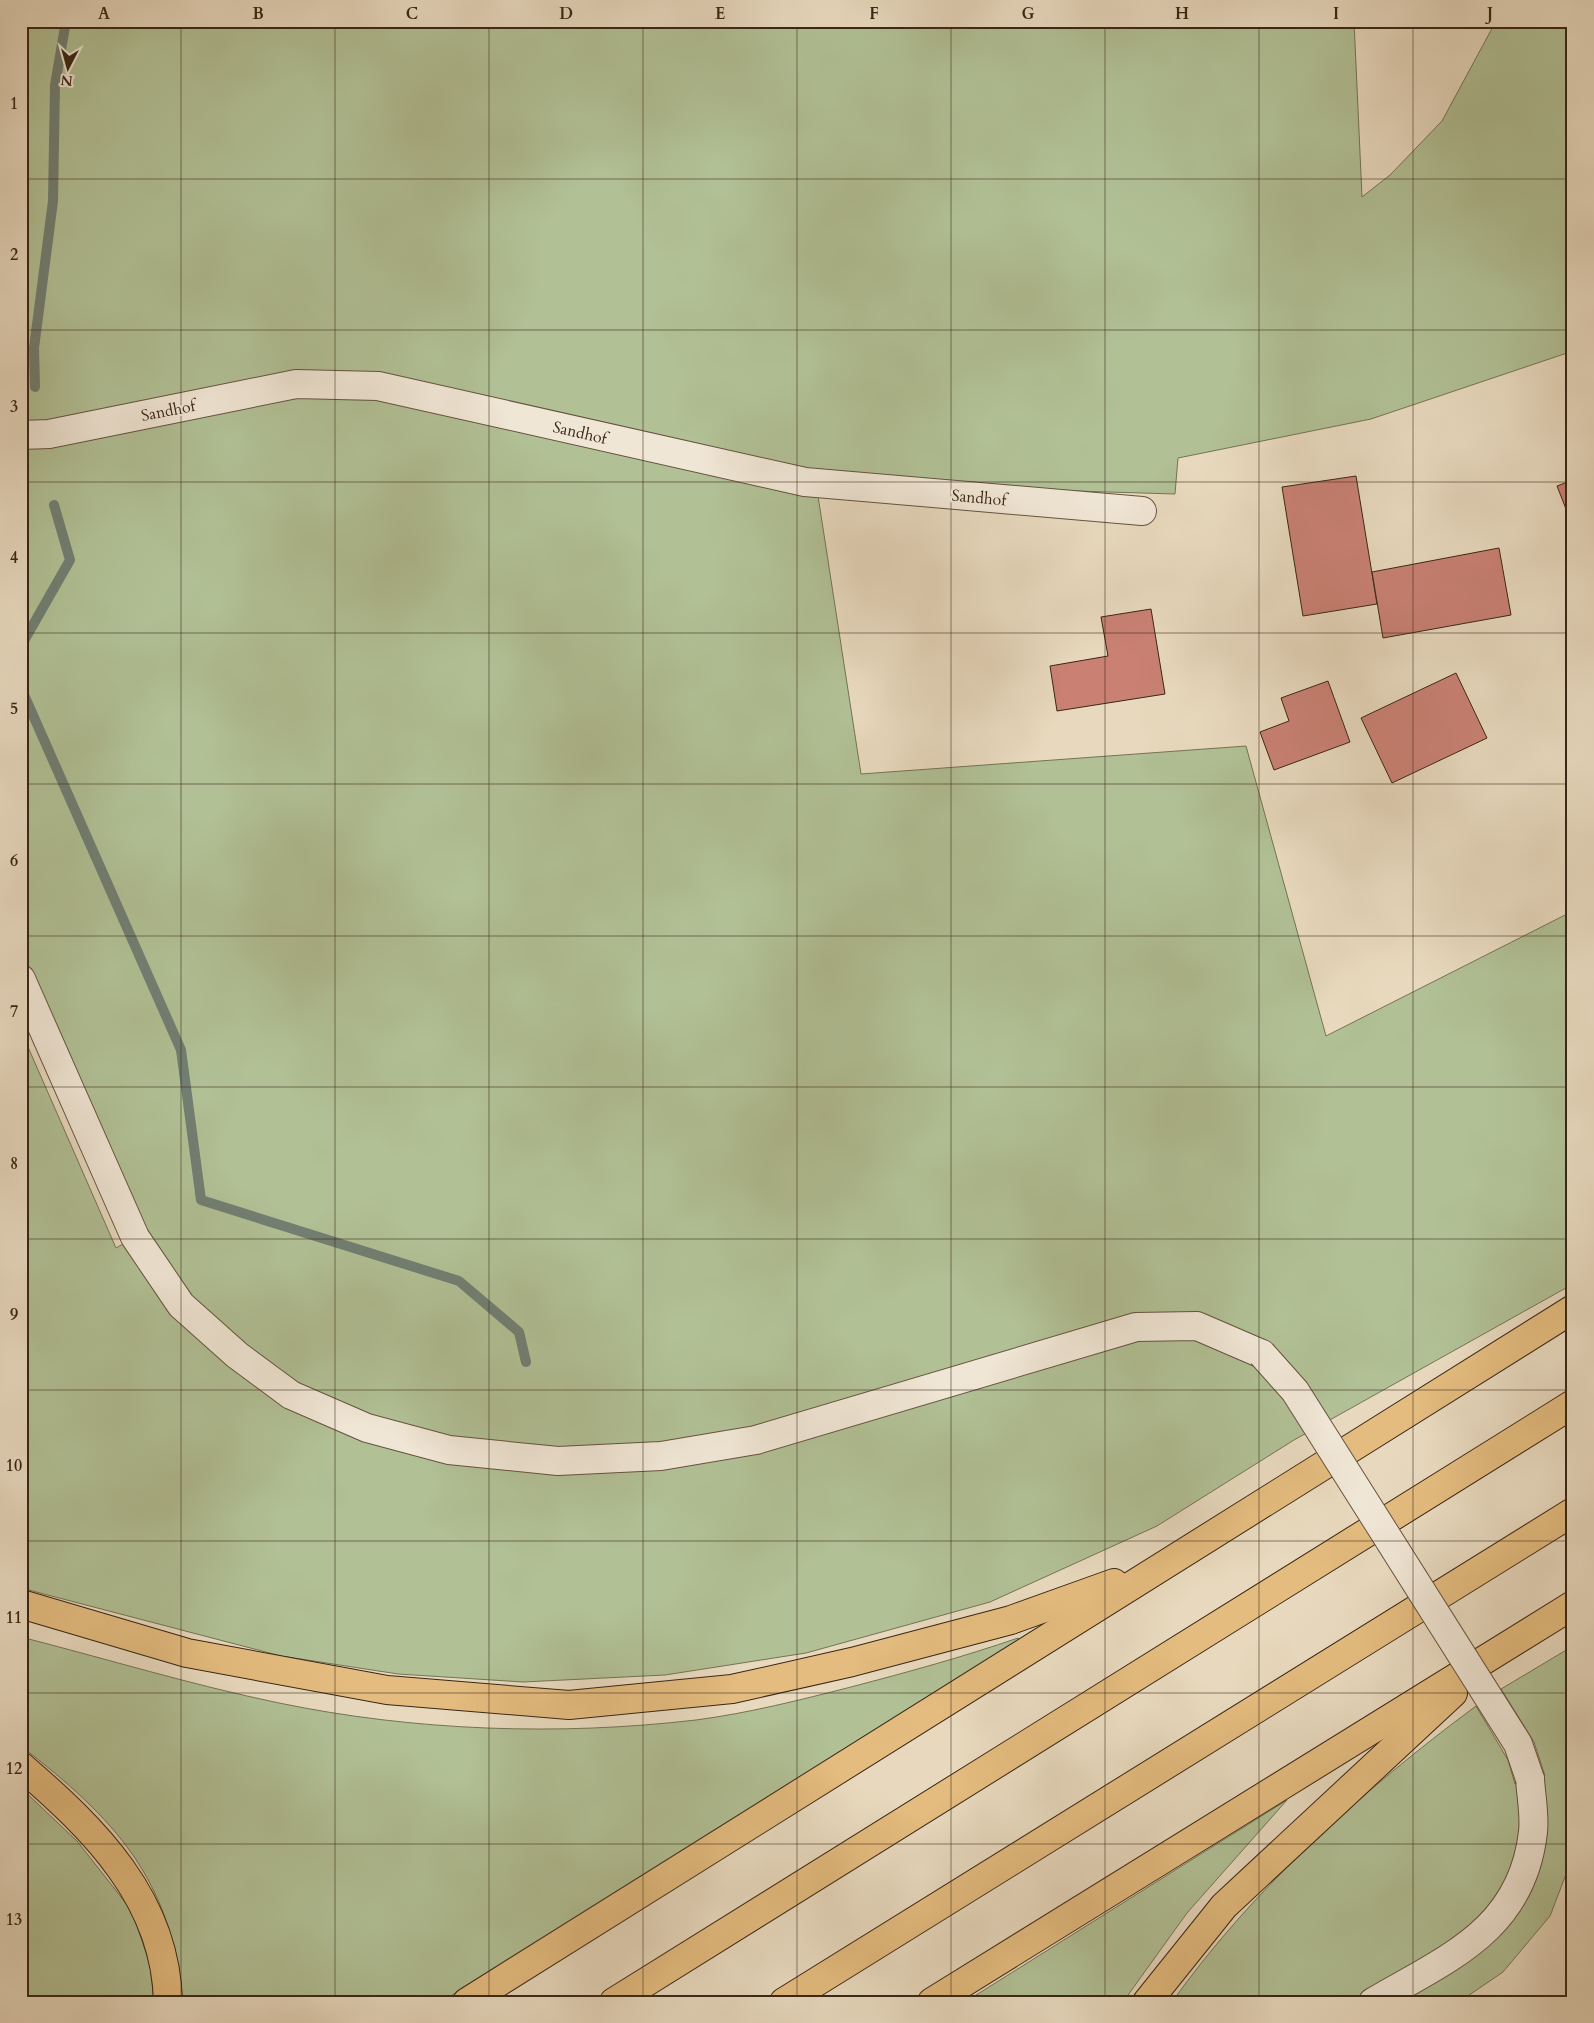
<svg xmlns="http://www.w3.org/2000/svg" width="1594" height="2023" viewBox="0 0 1594 2023" font-family="Cardo,serif">
	<style>
		.green { fill: #b1c095; stroke: #757355 }
		.lines { fill: none; stroke-linecap: round; stroke-linejoin: round }
		.stream { stroke: #717f73; stroke-width: 10 }
		.building { fill: #ca8174; stroke: #392615 }
		.minor-casing { stroke: #65533f; stroke-width: 30 }
		.highway-casing { stroke: #392615; stroke-width: 30 }
		.minor { stroke: #f0e6d5; stroke-width: 28 }
		.highway { stroke: #e4bc7f; stroke-width: 28 }
		.minor-bridge-casing { stroke: #65533f; stroke-width: 30; stroke-linecap: butt }
		.minor-bridge { stroke: #f0e6d5; stroke-width: 28 }
		.grid { fill: none; stroke: #392615; stroke-width: 1; stroke-opacity: 0.55 }
		.labels { text-anchor: middle; stroke-width: 4.5; stroke-linejoin: round; paint-order: stroke }
		.street-label { font-size: 16px; fill: #392615; stroke: #f0e6d5 }
		.neatline { fill: none; stroke: #392615; stroke-width: 2 }
		.grid-label { font-size: 16px; text-anchor: middle; font-weight: bold; fill: #392615 }
	</style>
	<rect width="100%" height="100%" fill="#e8d9be"/>
	<filter id="stains"><feTurbulence type="fractalNoise" baseFrequency=".004" numOctaves="4"/><feColorMatrix values="0 0 0 0 .2 0 0 0 0 .09 0 0 0 0 .02 0 0 0 .5 -.17"/></filter>
	<radialGradient id="worn" r=".72"><stop offset=".6" stop-color="#630" stop-opacity="0"/><stop offset="1" stop-color="#630" stop-opacity=".3"/></radialGradient>
	<g class="green">
		<polygon points="21,21 1354,21 1362,197 1390,175 1442,121 1496,21 1573,21 1573,351 1371,419 1178,458 1175,494 976,488 814,470 861,774 1246,746 1326,1036 1573,911 1573,1284 1294,1440 1157,1526 990,1602 806,1653 665,1675 523,1682 398,1674 281,1656 21,1588 21,1031 116,1248 135,1237 21,979"/>
		<path d="M21 1637C107 1659 192 1685 279 1703 414 1731 559 1736 696 1720 749 1713 800 1700 851 1687 908 1672 963 1657 1018 1638L1021 1642 441 2002H183C171 1878 115 1819 21 1746Z"/>
		<polygon points="1573,1646 1573,1856 1550,1916 1503,1972 1459,2002 1399,2002 1484,1945 1542,1779 1545,1776 1534,1742 1501,1689"/>
		<path d="M1476 1706 1508 1760 1515 1784 1519 1782 1524 1832 1514 1870 1477 1925 1351 2002H1172C1254 1887 1363 1790 1476 1706Z"/>
		<polygon points="21,1788 77,1841 132,1911 150,1965 154,2002 21,2002 21,1978 25,1970 21,1961"/>
		<polygon points="1287,1800 1187,1913 1123,2002 965,2002"/>
	</g>
	<g class="lines">
		<g class="stream">
			<polyline points="35,387 34,348 53,201 55,85 66,21"/>
			<polyline points="21,646 70,560 54,505"/>
			<polyline points="21,688 181,1050 201,1200 459,1281 519,1332 526,1362"/>
		</g>
	</g>
	<g class="building">
		<polygon points="1356,476 1377,604 1303,616 1282,487"/>
		<polygon points="1573,480 1573,506 1566,509 1557,486"/>
		<polygon points="1499,548 1511,615 1383,638 1372,572"/>
		<polygon points="1151,609 1165,694 1057,711 1050,666 1108,656 1101,617"/>
		<polygon points="1456,673 1487,738 1392,783 1361,718"/>
		<polygon points="1328,681 1350,742 1274,770 1260,732 1289,721 1281,698"/>
	</g>
	<g class="lines">
		<defs>
			<g id="minor">
				<polyline points="21,435 49,434 296,384 378,386 805,482 1142,511"/>
				<polyline points="21,979 135,1237 181,1305 237,1355 291,1395 367,1428 449,1450 558,1461 661,1456 756,1440 1136,1327 1197,1326 1262,1354"/>
				<path d="M1373 2002C1448 1958 1522 1930 1533 1832 1535 1815 1531 1796 1530 1779"/>
			</g>
			<g id="highway">
				<polyline points="21,1604 187,1653 387,1690 569,1705 732,1689 852,1662 1011,1620 1114,1583"/>
				<path d="M21 1766C94 1829 166 1899 168 2002"/>
				<polyline points="467,2002 1573,1309"/>
				<polyline points="614,2002 1573,1404"/>
				<polyline points="784,2002 1573,1512"/>
				<polyline points="932,2002 1573,1605"/>
				<polyline points="1147,2002 1224,1906 1453,1693"/>
			</g>
		</defs>
		<use href="#minor" class="minor-casing"/>
		<use href="#highway" class="highway-casing"/>
		<use href="#minor" class="minor"/>
		<use href="#highway" class="highway"/>
		<defs>
			<polyline id="minor-bridge" points="1262,1354 1295,1391 1518,1744 1530,1779"/>
		</defs>
		<use href="#minor-bridge" class="minor-bridge-casing"/>
		<use href="#minor-bridge" class="minor-bridge"/>
	</g>
	<path class="grid" d="M181 21V2002M335 21V2002M489 21V2002M643 21V2002M797 21V2002M951 21V2002M1105 21V2002M1259 21V2002M1413 21V2002M21 179H1573M21 330H1573M21 482H1573M21 633H1573M21 784H1573M21 936H1573M21 1087H1573M21 1239H1573M21 1390H1573M21 1541H1573M21 1693H1573M21 1844H1573"/>
	<g class="labels">
		<g class="street-label">
			<text transform="translate(168 410) rotate(-11)" y="6">Sandhof</text>
			<text transform="translate(580 432) rotate(13)" y="6">Sandhof</text>
			<text transform="translate(979 497) rotate(5)" y="6">Sandhof</text>
		</g>
	</g>
	<rect width="1594" height="2023" fill="none" stroke="#e8d9be" stroke-width="55"/>
	<g transform="translate(68 68) rotate(186)" stroke="#f0e6d5" stroke-width="4" paint-order="stroke">
	<path d="M0-4L9 19L0 12L-9 19Z" fill="#392615"/>
	<text y="-8" font-size="14" font-weight="bold" text-anchor="middle" fill="#392615">N</text>
	</g>
	<rect x="28" y="28" width="1538" height="1968" class="neatline"/>
	<g class="grid-label">
		<text x="104" y="19">A</text>
		<text x="258" y="19">B</text>
		<text x="412" y="19">C</text>
		<text x="566" y="19">D</text>
		<text x="720" y="19">E</text>
		<text x="874" y="19">F</text>
		<text x="1028" y="19">G</text>
		<text x="1182" y="19">H</text>
		<text x="1336" y="19">I</text>
		<text x="1490" y="19">J</text>
		<text x="14" y="109">1</text>
		<text x="14" y="260">2</text>
		<text x="14" y="412">3</text>
		<text x="14" y="563">4</text>
		<text x="14" y="714">5</text>
		<text x="14" y="866">6</text>
		<text x="14" y="1017">7</text>
		<text x="14" y="1169">8</text>
		<text x="14" y="1320">9</text>
		<text x="14" y="1471">10</text>
		<text x="14" y="1623">11</text>
		<text x="14" y="1774">12</text>
		<text x="14" y="1925">13</text>
	</g>
	<rect width="100%" height="100%" filter="url(#stains)"/>
	<rect width="100%" height="100%" fill="url(#worn)"/>
</svg>
